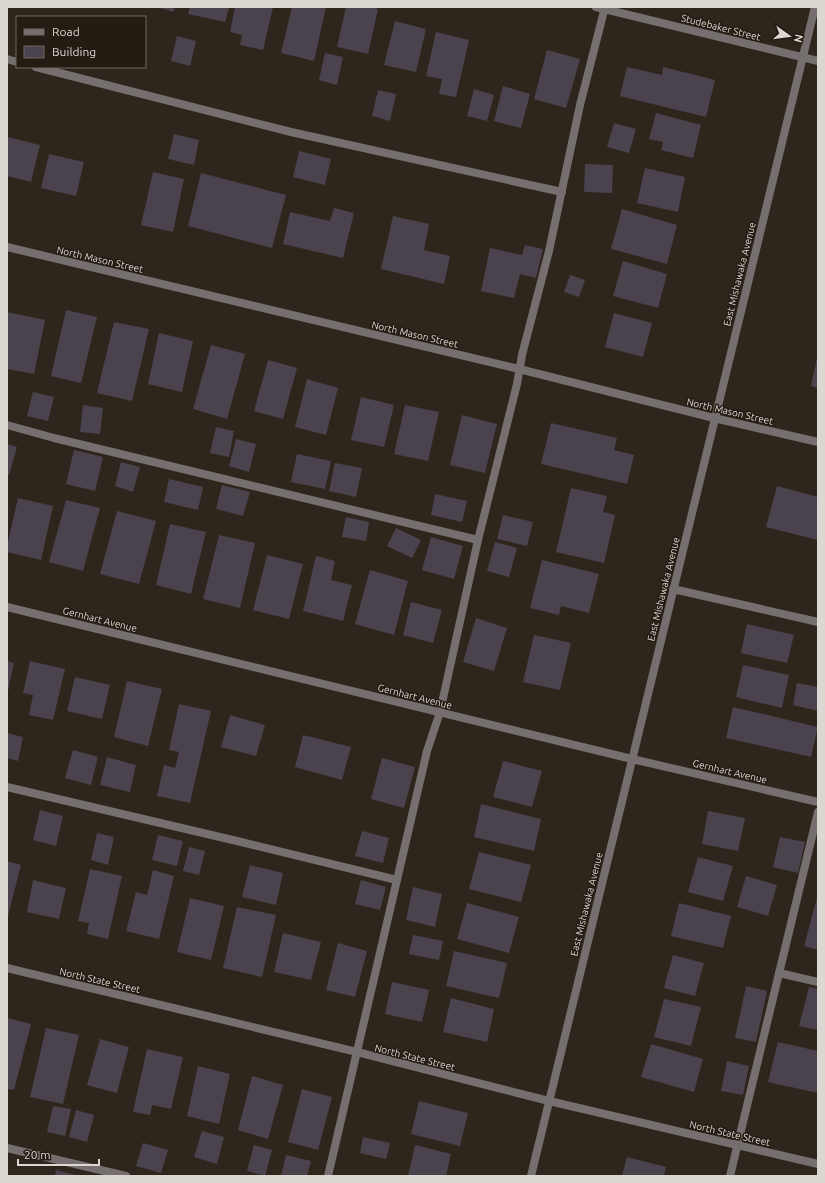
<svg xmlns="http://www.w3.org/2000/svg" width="825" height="1183" viewBox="0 0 825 1183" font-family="Ubuntu,sans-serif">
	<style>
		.building { fill: #4a434e }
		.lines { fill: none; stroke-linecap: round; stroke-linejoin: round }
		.service { stroke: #766f6f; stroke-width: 8 }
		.minor { stroke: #766f6f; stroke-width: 8 }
		.tertiary { stroke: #766f6f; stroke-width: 8 }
		.labels { text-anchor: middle; stroke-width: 3; stroke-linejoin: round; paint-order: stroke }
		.street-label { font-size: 10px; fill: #ddd7d2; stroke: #241c13 }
	</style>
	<rect width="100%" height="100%" fill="#2e251c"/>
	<g class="building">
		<polygon points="157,7 175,7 173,12"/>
		<polygon points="190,7 229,7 225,22 188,14"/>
		<polygon points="235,7 273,7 263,50 240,45 242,35 230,32"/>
		<polygon points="292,7 326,7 314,61 281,53"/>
		<polygon points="346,7 371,7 378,9 368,54 337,47"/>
		<polygon points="395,21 426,29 416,72 384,65"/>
		<polygon points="436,32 469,40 456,97 439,94 442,79 426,76"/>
		<polygon points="177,36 196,41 190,66 171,61"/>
		<polygon points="547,50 580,59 566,108 534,99"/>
		<polygon points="325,53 343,57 337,85 319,80"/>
		<polygon points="627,67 662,75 663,67 715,80 706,117 620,96"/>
		<polygon points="503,86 530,94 521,128 494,121"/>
		<polygon points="474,89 494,95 487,121 467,116"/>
		<polygon points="378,90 396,94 390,121 372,116"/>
		<polygon points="656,113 701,125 693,158 661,150 663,142 649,139"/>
		<polygon points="614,123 636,129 629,153 607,147"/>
		<polygon points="174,134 199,140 194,165 168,159"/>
		<polygon points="7,137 40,145 31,182 7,176"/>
		<polygon points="299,151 331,159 325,185 293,177"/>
		<polygon points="49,154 84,162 76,196 41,188"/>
		<polygon points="585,164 613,165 612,193 584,192"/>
		<polygon points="645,168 685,177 678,212 637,203"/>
		<polygon points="153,172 184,179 173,232 141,225"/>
		<polygon points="201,173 286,195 272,248 188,226"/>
		<polygon points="334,208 354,213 343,258 283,244 290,212 330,221"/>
		<polygon points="622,209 677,225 667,264 611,249"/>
		<polygon points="393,216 429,224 424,250 450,256 444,284 381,269"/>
		<polygon points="525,245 543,249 536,278 520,274 514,298 481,291 490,248 522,255"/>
		<polygon points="623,261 667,274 658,308 613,296"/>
		<polygon points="570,275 585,280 579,297 564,292"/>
		<polygon points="66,310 97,317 81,383 51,376"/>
		<polygon points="7,312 45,320 34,374 7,369"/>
		<polygon points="614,313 652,323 643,357 605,347"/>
		<polygon points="114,322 149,329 132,401 97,393"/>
		<polygon points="159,333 193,341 182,392 148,384"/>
		<polygon points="211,345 245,354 227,419 193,409"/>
		<polygon points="817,358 818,358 818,388 811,386"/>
		<polygon points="268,360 297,368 283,419 254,411"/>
		<polygon points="307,379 338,388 326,435 295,427"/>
		<polygon points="33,392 54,397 48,421 27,416"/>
		<polygon points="361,397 394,405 384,447 351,440"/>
		<polygon points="83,405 103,408 100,434 80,432"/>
		<polygon points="405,405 439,412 428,461 394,454"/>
		<polygon points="462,415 497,424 485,473 450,465"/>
		<polygon points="551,423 617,438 614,450 634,455 627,484 541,464"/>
		<polygon points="216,427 234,431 229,457 210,453"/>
		<polygon points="236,439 256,444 249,472 229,466"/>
		<polygon points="7,444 17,447 9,475 7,474"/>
		<polygon points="74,450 103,457 95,491 66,484"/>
		<polygon points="297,454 331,461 325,489 291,482"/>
		<polygon points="121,462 140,467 133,492 115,486"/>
		<polygon points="335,463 362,468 356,497 329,491"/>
		<polygon points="169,479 203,487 198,510 164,502"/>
		<polygon points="222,485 250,492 243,516 216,509"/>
		<polygon points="777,486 818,497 818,540 766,527"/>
		<polygon points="571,488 607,496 603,512 615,515 604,563 556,552"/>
		<polygon points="435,494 467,501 462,522 431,515"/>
		<polygon points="18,498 53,506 41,560 7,552 7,546"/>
		<polygon points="66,500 100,508 83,571 49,562"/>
		<polygon points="117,511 156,521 139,584 100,574"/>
		<polygon points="503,515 533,522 527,546 497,539"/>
		<polygon points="346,517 369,522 366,541 342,537"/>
		<polygon points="170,524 206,532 191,594 156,585"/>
		<polygon points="396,528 421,540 412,558 387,546"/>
		<polygon points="219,535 255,543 240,608 203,599"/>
		<polygon points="431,537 463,546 454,579 422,570"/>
		<polygon points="495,542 517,548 509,577 487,571"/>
		<polygon points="267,555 303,564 289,619 253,610"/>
		<polygon points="316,556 335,561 331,580 352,585 343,621 303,611"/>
		<polygon points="542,560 599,574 589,613 561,606 559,615 530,608"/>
		<polygon points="370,570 408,581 394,635 355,624"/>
		<polygon points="411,602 442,610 433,643 403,635"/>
		<polygon points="476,618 507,628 494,671 463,662"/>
		<polygon points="747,624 794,635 787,663 741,653"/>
		<polygon points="534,635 571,643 560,690 523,682"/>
		<polygon points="7,661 14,663 8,691 7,691"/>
		<polygon points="30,661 65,669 53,720 29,715 33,695 23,693"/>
		<polygon points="743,665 789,675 782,708 736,697"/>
		<polygon points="75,677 110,685 102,719 67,711"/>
		<polygon points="127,681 162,689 148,746 114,737"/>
		<polygon points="797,683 818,687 818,711 793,705"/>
		<polygon points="179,704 211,711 190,803 157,796 164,765 175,768 179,752 169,750"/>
		<polygon points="733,707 818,727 811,757 726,738"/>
		<polygon points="230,715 265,725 256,756 221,747"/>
		<polygon points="7,733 23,737 18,761 7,758"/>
		<polygon points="303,735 351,747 342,780 295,767"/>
		<polygon points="73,750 98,757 91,785 65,778"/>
		<polygon points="107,757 136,765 130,792 100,785"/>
		<polygon points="382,758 415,767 404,808 371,799"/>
		<polygon points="503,761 542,771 532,807 493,797"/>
		<polygon points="481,804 541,819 534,851 474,837"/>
		<polygon points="40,810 63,816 56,846 33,840"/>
		<polygon points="708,811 745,818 738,851 702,844"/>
		<polygon points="362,831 389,838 383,863 355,856"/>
		<polygon points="97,833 114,837 108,865 91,860"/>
		<polygon points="158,835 183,841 177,866 152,860"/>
		<polygon points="780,837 805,842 798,873 773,867"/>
		<polygon points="189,847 205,851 199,875 183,871"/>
		<polygon points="479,852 531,865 521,902 469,889"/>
		<polygon points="698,857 733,866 723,901 688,892"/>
		<polygon points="7,861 21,865 8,916 7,915"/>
		<polygon points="250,865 283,873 276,905 242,897"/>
		<polygon points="90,869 122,876 108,939 87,934 89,923 78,921"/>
		<polygon points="153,870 174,876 159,939 126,931 136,892 147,895"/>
		<polygon points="746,876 777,885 768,916 737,907"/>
		<polygon points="33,880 66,888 59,919 27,912"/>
		<polygon points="361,880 386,887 380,910 355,904"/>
		<polygon points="413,887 442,894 435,927 406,920"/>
		<polygon points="818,894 818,950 804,946"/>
		<polygon points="190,898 224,906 211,960 177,952"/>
		<polygon points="467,903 519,917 509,953 457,939"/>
		<polygon points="679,903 731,916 723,948 671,936"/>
		<polygon points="237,907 276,915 262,977 223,968"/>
		<polygon points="283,933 321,942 311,980 274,972"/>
		<polygon points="413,935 443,941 439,960 409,954"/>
		<polygon points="338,943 367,951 355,997 326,990"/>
		<polygon points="454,951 507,963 499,998 446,986"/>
		<polygon points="673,955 704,963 695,996 664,988"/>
		<polygon points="392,982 429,990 422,1022 385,1014"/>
		<polygon points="746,986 767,991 756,1042 735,1038"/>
		<polygon points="809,987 818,989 818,1030 799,1026"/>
		<polygon points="451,998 494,1009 487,1042 443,1032"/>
		<polygon points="664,999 701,1007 691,1046 654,1037"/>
		<polygon points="7,1018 31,1024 14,1090 7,1089"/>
		<polygon points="46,1028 79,1035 63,1104 30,1097"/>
		<polygon points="100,1039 129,1047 117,1093 87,1085"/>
		<polygon points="778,1042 818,1051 818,1093 768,1082"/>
		<polygon points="651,1044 703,1059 694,1092 641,1077"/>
		<polygon points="147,1049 183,1057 171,1109 152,1105 150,1115 133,1112"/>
		<polygon points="727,1061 749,1066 743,1095 721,1091"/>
		<polygon points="198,1066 230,1074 219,1124 187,1116"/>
		<polygon points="252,1076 283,1085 268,1139 238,1130"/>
		<polygon points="302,1089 332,1097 318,1150 288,1142"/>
		<polygon points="419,1101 468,1113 460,1146 411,1134"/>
		<polygon points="53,1106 71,1109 65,1136 47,1132"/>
		<polygon points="76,1110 94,1115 87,1142 69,1137"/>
		<polygon points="202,1131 224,1137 217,1164 194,1157"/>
		<polygon points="363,1137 390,1143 386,1159 360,1153"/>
		<polygon points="143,1143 168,1150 161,1173 136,1166"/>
		<polygon points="254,1145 272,1150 265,1176 247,1171"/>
		<polygon points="415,1145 451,1154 446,1176 408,1176"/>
		<polygon points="286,1155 311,1161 307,1176 281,1176"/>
		<polygon points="627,1157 666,1167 664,1176 622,1176"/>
		<polygon points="56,1170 79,1176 55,1176"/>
	</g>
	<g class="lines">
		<g class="service">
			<polyline points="7,59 17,62"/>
			<polyline points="36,67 291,132 562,192"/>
			<polyline points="7,425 54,438 478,540"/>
			<polyline points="673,589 818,622"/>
			<polyline points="7,787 237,841 397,880"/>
			<polyline points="779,973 818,982"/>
			<polyline points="7,1148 126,1176"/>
			<polyline points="328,1176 427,751 440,712 478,540 517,384 522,355 549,251 580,105 605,7"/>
			<polyline points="730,1176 818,812"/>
		</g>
		<g class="minor">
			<polyline points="596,7 818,61"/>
			<polyline points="7,247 519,369 714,418 818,442"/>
			<polyline points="7,607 632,759 818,802"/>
			<polyline points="7,968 357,1052 549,1101 818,1164"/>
		</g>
		<polyline class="tertiary" points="531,1176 815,7"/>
	</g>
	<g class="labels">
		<g class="street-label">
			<text transform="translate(721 27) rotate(14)" y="4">Studebaker Street</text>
			<text transform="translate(100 259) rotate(13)" y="4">North Mason Street</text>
			<text transform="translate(739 274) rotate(-76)" y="4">East Mishawaka Avenue</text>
			<text transform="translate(415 334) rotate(13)" y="4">North Mason Street</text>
			<text transform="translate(730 411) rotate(13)" y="4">North Mason Street</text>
			<text transform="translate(663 589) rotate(-76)" y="4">East Mishawaka Avenue</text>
			<text transform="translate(100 619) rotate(14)" y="4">Gernhart Avenue</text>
			<text transform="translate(415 696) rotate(14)" y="4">Gernhart Avenue</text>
			<text transform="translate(730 771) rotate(13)" y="4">Gernhart Avenue</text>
			<text transform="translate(586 904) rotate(-76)" y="4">East Mishawaka Avenue</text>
			<text transform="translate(100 980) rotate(13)" y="4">North State Street</text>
			<text transform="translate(415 1057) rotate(14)" y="4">North State Street</text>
			<text transform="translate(730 1133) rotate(13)" y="4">North State Street</text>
		</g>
	</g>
	<rect width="825" height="1183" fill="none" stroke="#ddd7d2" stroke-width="16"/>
	<rect x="16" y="16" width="130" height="52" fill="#241c13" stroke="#6e675f"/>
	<rect x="24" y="29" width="20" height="6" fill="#766f6f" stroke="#6e675f"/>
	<text x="52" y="36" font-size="12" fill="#ddd7d2">Road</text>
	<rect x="24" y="46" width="20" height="12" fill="#4a434e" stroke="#6e675f"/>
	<text x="52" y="56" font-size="12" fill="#ddd7d2">Building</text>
	<g transform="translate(789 36) rotate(104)" stroke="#241c13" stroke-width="3" paint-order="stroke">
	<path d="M0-3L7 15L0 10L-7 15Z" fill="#ddd7d2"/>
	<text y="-6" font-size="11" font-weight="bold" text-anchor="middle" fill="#ddd7d2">N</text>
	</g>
	<path d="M18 1159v6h81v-6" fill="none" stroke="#ddd7d2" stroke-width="2"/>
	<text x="24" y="1159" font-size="12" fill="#ddd7d2" stroke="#241c13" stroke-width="3" paint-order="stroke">20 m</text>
</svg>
